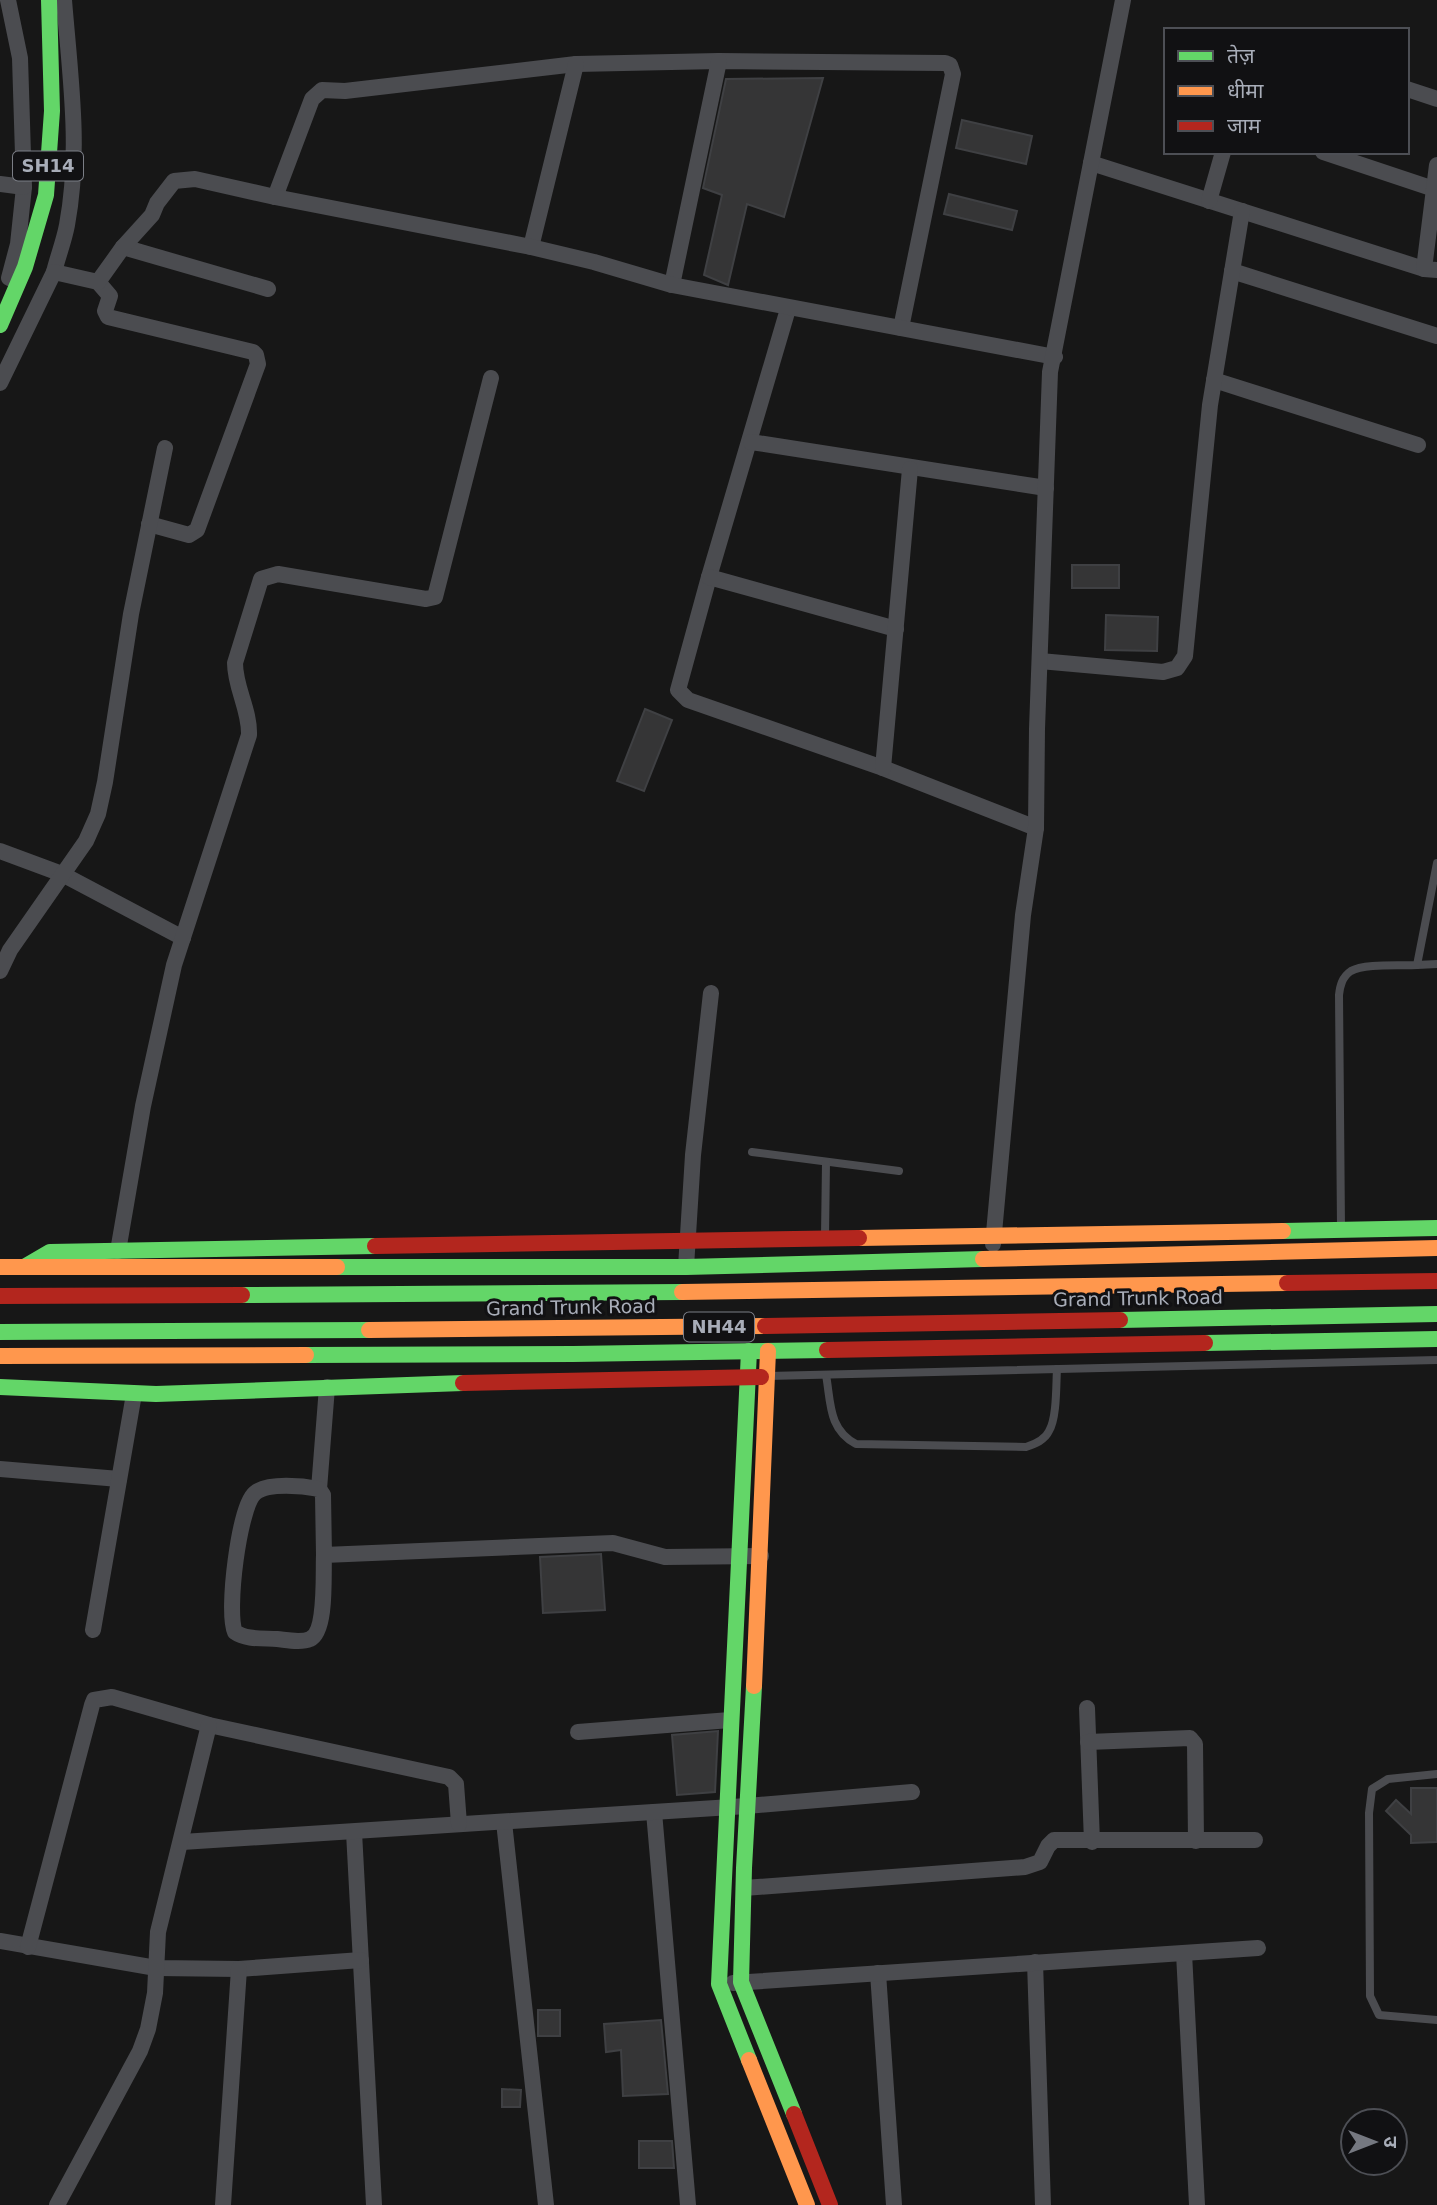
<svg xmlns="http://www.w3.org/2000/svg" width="1437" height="2205" viewBox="0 0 1437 2205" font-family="'DejaVu Sans','Noto Sans Devanagari',sans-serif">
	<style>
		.building { fill: #353536; stroke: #3f4043; stroke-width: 2 }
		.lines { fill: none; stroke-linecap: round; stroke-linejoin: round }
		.lane { stroke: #4b4c50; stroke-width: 8 }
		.street { stroke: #4b4c50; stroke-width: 16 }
		.fast { stroke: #63d668; stroke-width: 16 }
		.slow { stroke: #ff974d; stroke-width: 16 }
		.jam { stroke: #b3261e; stroke-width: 16 }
		.fast-bridge { stroke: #63d668; stroke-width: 16 }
		.slow-bridge { stroke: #ff974d; stroke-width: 16 }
		.jam-bridge { stroke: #b3261e; stroke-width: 16 }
		.labels { text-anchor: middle; stroke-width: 6; stroke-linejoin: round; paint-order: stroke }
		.shield { fill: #111113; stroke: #7b7e86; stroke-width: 2 }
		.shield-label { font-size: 18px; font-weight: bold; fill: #a8adb8 }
		.street-label { font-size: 19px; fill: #a8adb8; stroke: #111113 }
	</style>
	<rect width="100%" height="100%" fill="#171717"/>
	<g class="building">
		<polygon points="823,78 784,217 747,204 728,285 704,275 722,195 703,188 726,79"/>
		<polygon points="962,120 1032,136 1026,164 956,148"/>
		<polygon points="949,194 1017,211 1012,230 944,214"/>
		<rect x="1072" y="565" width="47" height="23"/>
		<polygon points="1106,615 1158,617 1157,651 1105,650"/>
		<polygon points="645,709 672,720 644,791 617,781"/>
		<polygon points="601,1554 605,1610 543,1613 540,1557"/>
		<polygon points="718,1731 715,1792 677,1795 672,1735"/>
		<polygon points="1411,1788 1437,1788 1437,1842 1411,1843 1411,1835 1386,1811 1396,1800 1411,1814"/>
		<rect x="538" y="2010" width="22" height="26"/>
		<polygon points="661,2020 668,2094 623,2096 621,2050 606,2052 604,2024"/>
		<polygon points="502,2089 521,2090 520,2107 502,2107"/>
		<polygon points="639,2141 672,2141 674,2168 639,2168"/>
	</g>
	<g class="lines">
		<g class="lane">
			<polyline points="1417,965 1437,964"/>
			<polyline points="752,1152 899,1171"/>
			<path d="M1341 1227 1339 995C1340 986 1342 977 1351 971 1364 963 1400 966 1417 965L1437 863"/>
			<polyline points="825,1236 826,1162"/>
			<path d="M826 1375C831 1402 828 1429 856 1444L1026 1447C1035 1444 1045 1440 1049 1431 1057 1418 1056 1385 1057 1369"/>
			<polyline points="768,1376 1437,1360"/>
			<polyline points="1437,1774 1388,1779 1372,1789 1369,1813 1370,1996 1379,2015 1437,2020"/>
		</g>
		<g class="street">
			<polyline points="8,0 20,58 24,187 18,244 9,278"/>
			<polyline points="1407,89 1437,99"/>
			<polyline points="1323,152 1434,189"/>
			<polyline points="1091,163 1424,269 1437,270"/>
			<polyline points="0,184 24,187"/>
			<polyline points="275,197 312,99 322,90 345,91 576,64 719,61 945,63 950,65 953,74 901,328"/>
			<polyline points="1209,201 1223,152"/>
			<polyline points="123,247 268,289"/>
			<polyline points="531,247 576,64"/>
			<polyline points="1424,269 1437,165"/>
			<polyline points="1232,271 1437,336"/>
			<path d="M54 272C58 256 64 241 67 225 81 150 70 75 64 0"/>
			<polyline points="98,282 110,296 105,311 108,317 253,352 256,355 258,364 197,530 189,535 149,524"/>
			<polyline points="672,285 719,61"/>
			<polyline points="788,309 709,577 678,690 688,700 883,768 1036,828"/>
			<polyline points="1214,380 1418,445"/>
			<polyline points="0,383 54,272 98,282 123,247 152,215 157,203 174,181 195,179 275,197 531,247 594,262 672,285 1055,357"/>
			<polyline points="751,442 1046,488"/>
			<polyline points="709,577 896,629"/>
			<polyline points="1040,661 1163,672 1177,668 1185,656 1210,405 1242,211"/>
			<polyline points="883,768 910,469"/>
			<polyline points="0,851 62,874 183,938"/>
			<polyline points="0,971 10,950 86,841 98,814 105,782 131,614 165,448"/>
			<polyline points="993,1244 1023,915 1036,828 1037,729 1050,372 1123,0"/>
			<path d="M118 1251 143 1106 174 965 249 735C250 710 235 688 235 663L261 579 278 574 426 599 435 597 491 378"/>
			<polyline points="686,1267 693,1155 711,993"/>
			<polyline points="0,1469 119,1479"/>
			<polyline points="319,1489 327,1387"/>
			<path d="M324 1555 323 1495 319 1489C304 1486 268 1482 255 1493 239 1506 226 1613 235 1632 246 1640 264 1638 277 1639 287 1640 301 1643 310 1639 327 1632 323 1573 324 1555L613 1543 665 1557 761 1556"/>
			<polyline points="93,1630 134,1394"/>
			<polyline points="1087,1708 1092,1842"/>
			<polyline points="578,1732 730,1720"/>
			<polyline points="1088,1742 1190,1738 1195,1744 1196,1841"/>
			<polyline points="654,1812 688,2205"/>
			<polyline points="504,1822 546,2205"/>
			<polyline points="354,1832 374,2205"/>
			<polyline points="182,1842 747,1806 912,1792"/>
			<polyline points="744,1888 1025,1867 1040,1862 1048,1846 1054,1840 1255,1840"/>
			<polyline points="0,1941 156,1968 239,1969 361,1960"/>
			<polyline points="28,1947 92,1705 94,1700 112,1697 209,1725 449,1777 456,1784 459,1824"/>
			<polyline points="1184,1953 1197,2205"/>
			<polyline points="1035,1962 1043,2205"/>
			<polyline points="878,1973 894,2205"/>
			<polyline points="733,1983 1258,1948"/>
			<polyline points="57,2205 140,2051 148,2029 155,1993 158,1932 209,1725"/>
			<polyline points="223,2205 239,1969"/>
		</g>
		<g class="fast">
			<polyline points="0,325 25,267 46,195 52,111 49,0"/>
			<polyline points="1283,1231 1437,1228"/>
			<polyline points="26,1266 50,1252 375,1246"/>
			<polyline points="337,1267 686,1267 983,1259"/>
			<polyline points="1205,1343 1437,1339"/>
			<polyline points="749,1351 719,1984 749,2060"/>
			<polyline points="306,1355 573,1354 827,1350"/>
			<polyline points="0,1387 156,1394 463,1383"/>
			<polyline points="754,1686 744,1868 741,1982 794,2114"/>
		</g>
		<g class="slow">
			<polyline points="859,1238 1283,1231"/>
			<polyline points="983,1259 1437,1248"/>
			<polyline points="0,1267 337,1267"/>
			<polyline points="0,1356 306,1355"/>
			<polyline points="754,1686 768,1351"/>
			<polyline points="749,2060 807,2205"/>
		</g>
		<g class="jam">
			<polyline points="375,1246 859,1238"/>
			<polyline points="827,1350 1205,1343"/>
			<polyline points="463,1383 761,1377"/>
			<polyline points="794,2114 830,2205"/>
		</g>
		<g class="fast-bridge">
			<polyline points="242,1295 682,1292"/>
			<polyline points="1120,1320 1437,1314"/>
			<polyline points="0,1332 369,1330"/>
		</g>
		<g class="slow-bridge">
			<polyline points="682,1292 1287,1283"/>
			<polyline points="369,1330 765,1326"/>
		</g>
		<g class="jam-bridge">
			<polyline points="1287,1283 1437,1281"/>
			<polyline points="0,1296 242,1295"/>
			<polyline points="765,1326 1120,1320"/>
		</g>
	</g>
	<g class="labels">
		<g class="shield">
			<rect x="13" y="151.5" width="70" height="29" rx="5"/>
			<rect x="684" y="1312.5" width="70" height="29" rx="5"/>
		</g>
		<g class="shield-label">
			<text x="48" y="172">SH14</text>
			<text x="719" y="1333">NH44</text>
		</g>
		<g class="street-label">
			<text transform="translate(1138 1298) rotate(-1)" y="7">Grand Trunk Road</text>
			<text transform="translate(571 1307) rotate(-1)" y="7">Grand Trunk Road</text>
		</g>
	</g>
	<rect x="1164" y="28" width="245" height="126" fill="#111113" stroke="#4d4f55" stroke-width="2"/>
	<rect x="1178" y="51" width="35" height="10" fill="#63d668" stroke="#4d4f55" stroke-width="2"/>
	<text x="1227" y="63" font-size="21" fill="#a8adb8">तेज़</text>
	<rect x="1178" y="86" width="35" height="10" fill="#ff974d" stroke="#4d4f55" stroke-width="2"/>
	<text x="1227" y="98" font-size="21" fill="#a8adb8">धीमा</text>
	<rect x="1178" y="121" width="35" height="10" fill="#b3261e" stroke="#4d4f55" stroke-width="2"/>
	<text x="1227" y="133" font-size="21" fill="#a8adb8">जाम</text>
	<g transform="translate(1374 2142) rotate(90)"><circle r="33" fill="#111113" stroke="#4d4f55" stroke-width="2"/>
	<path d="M0-5L12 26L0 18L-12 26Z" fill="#757880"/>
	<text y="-10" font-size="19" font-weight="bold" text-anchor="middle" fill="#a8adb8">उ</text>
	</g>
</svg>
